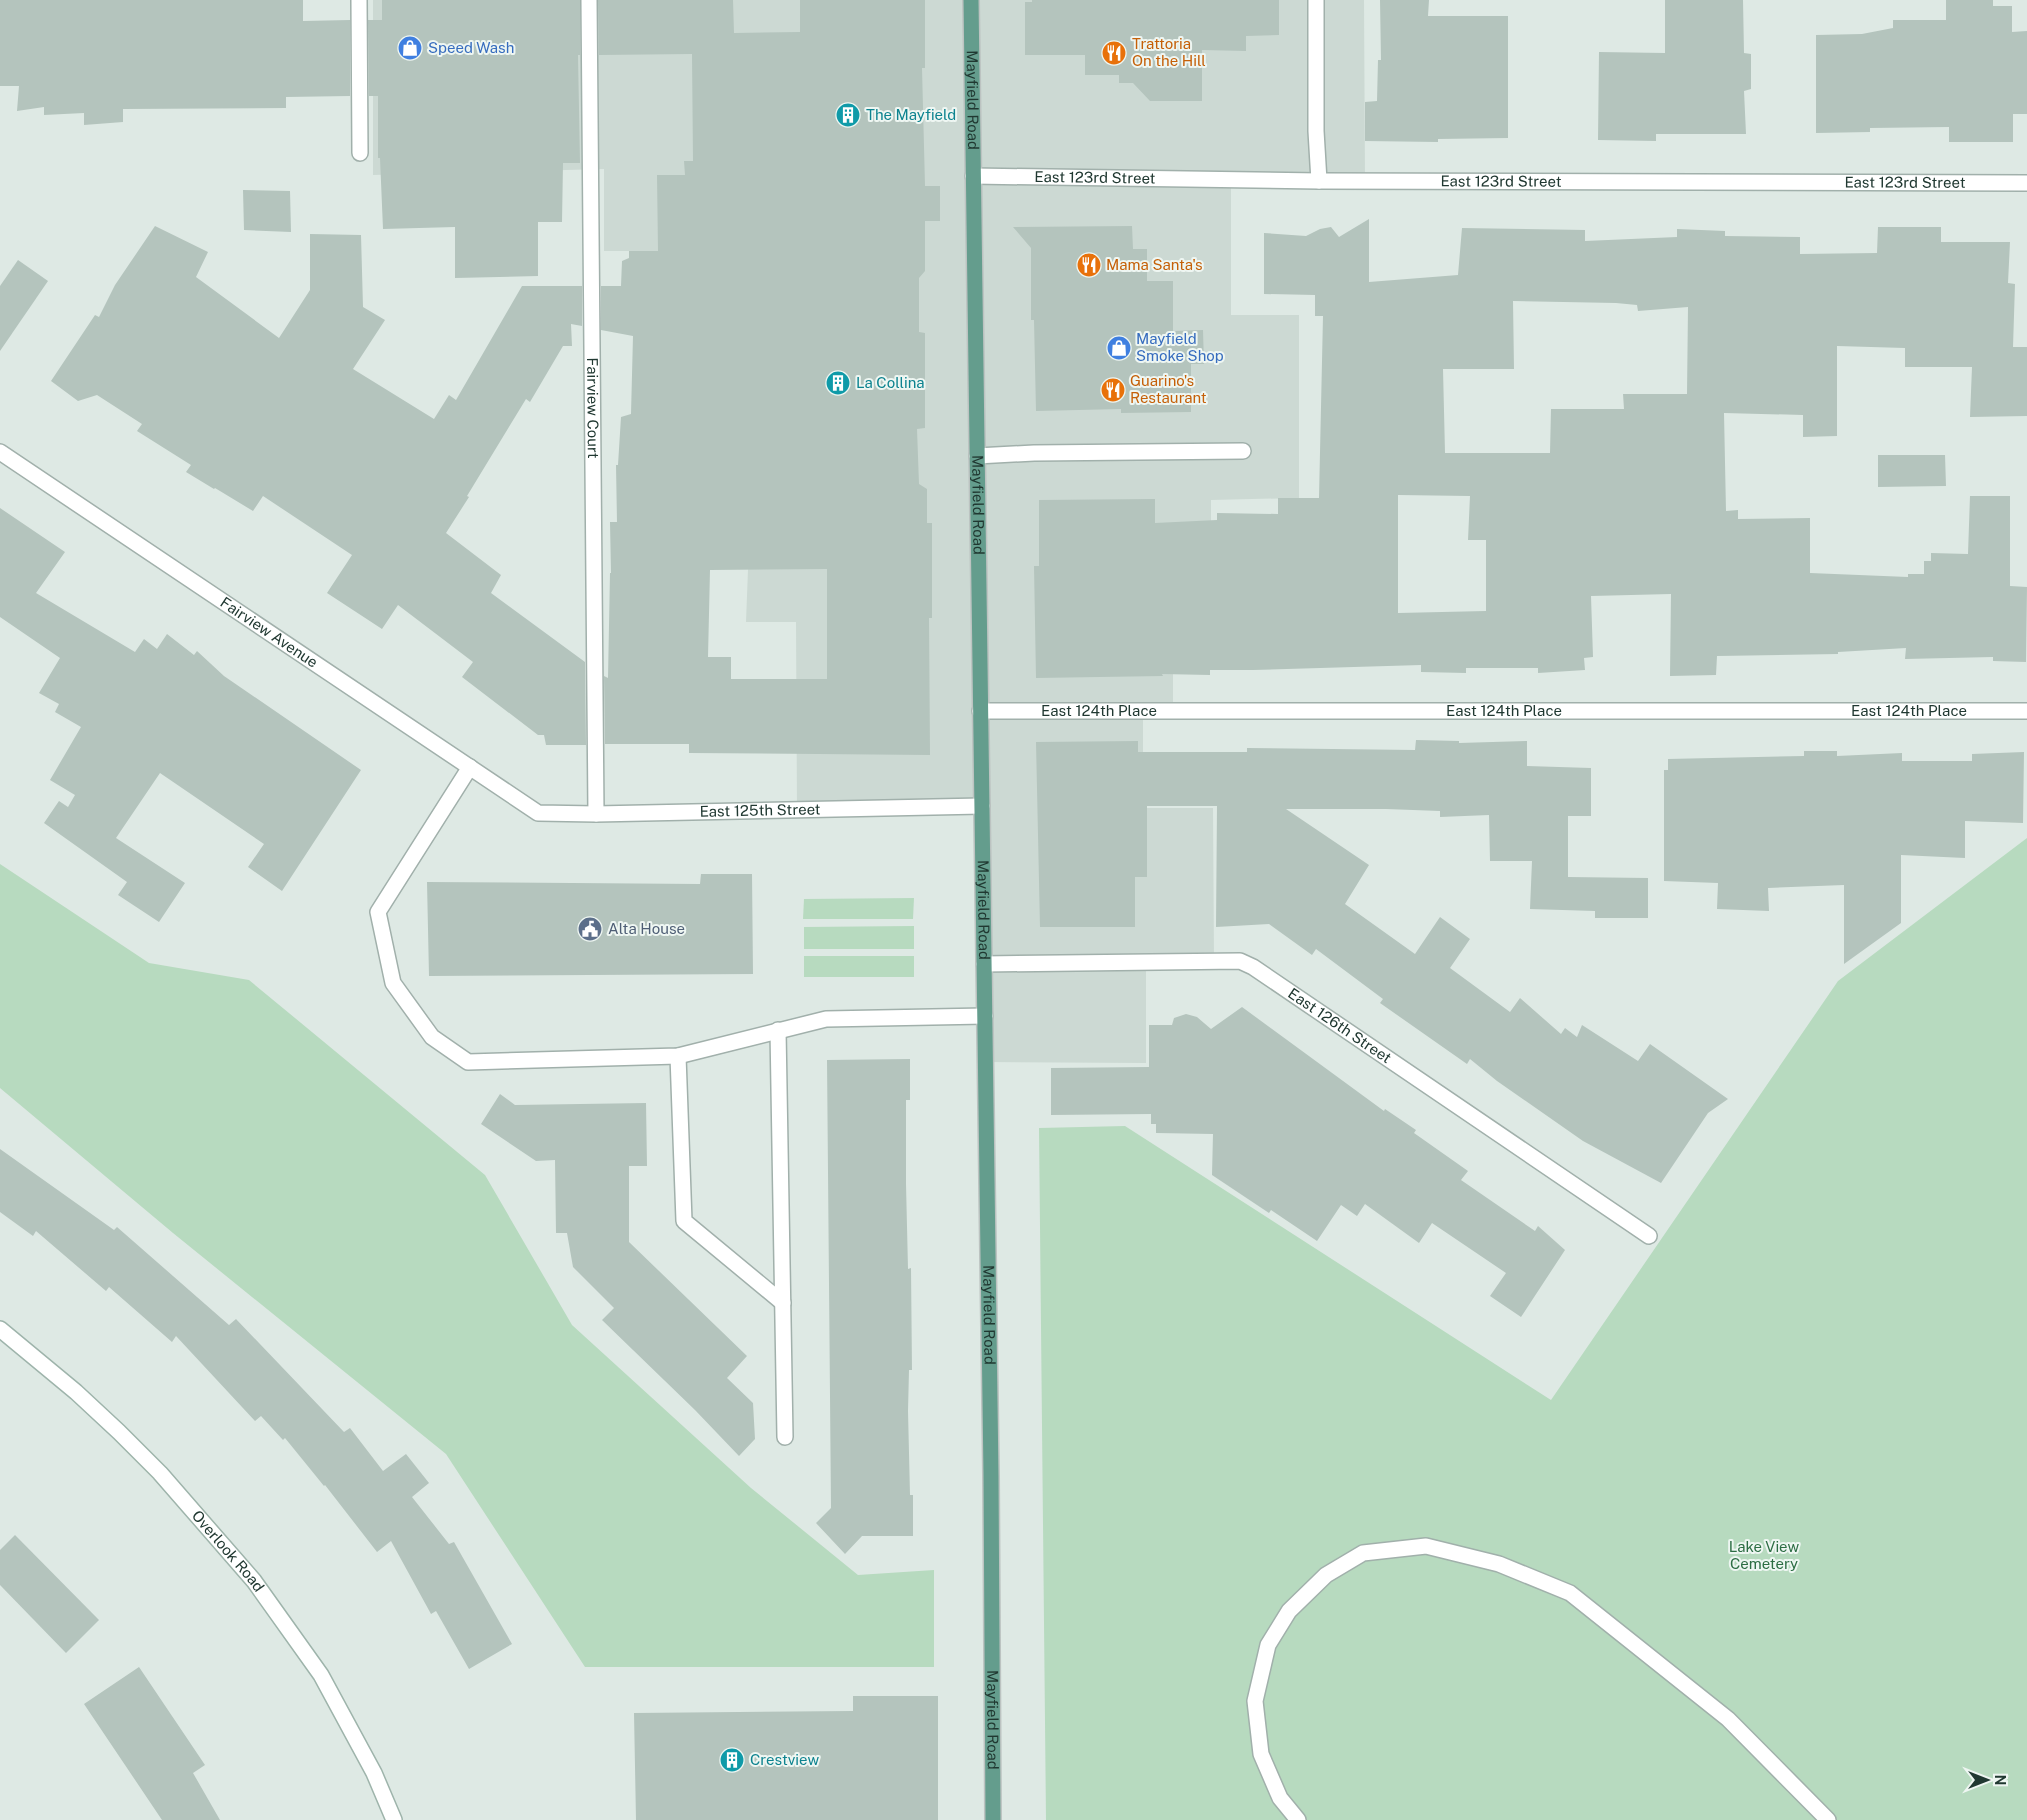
<svg xmlns="http://www.w3.org/2000/svg" width="2027" height="1820" viewBox="0 0 2027 1820" font-family="'Public Sans',sans-serif">
	<style>
		.built { fill: #ccd9d3 }
		.green { fill: #b7dabf }
		.building { fill: #b4c4bd; fill-rule: evenodd }
		.lines { fill: none; stroke-linecap: round; stroke-linejoin: round }
		.lane-casing { stroke: #a1b0ab; stroke-width: 18 }
		.street-casing { stroke: #a1b0ab; stroke-width: 18 }
		.secondary-casing { stroke: #9eb4ab; stroke-width: 18 }
		.primary-casing { stroke: #bcc3c1; stroke-width: 18 }
		.lane { stroke: #fff; stroke-width: 15 }
		.street { stroke: #fff; stroke-width: 15 }
		.secondary { stroke: #fff; stroke-width: 15 }
		.primary { stroke: #649d8d; stroke-width: 15 }
		.labels { text-anchor: middle; stroke-width: 4; stroke-linejoin: round; paint-order: stroke }
		.food-label { font-size: 15px; fill: #c56008; stroke: #eef6f2; text-anchor: start }
		.shop-label { font-size: 15px; fill: #366cbe; stroke: #eef6f2; text-anchor: start }
		.street-label { font-size: 15px; fill: #203831; stroke: #eef6f2 }
		.culture-label { font-size: 15px; fill: #0d838f; stroke: #eef6f2; text-anchor: start }
		.service-label { font-size: 15px; fill: #4e5e75; stroke: #eef6f2; text-anchor: start }
		.park-label { font-size: 15px; fill: #2c6d43; stroke: #eef6f2 }
	</style>
	<rect width="100%" height="100%" fill="#dee9e4"/>
	<polygon class="built" points="373,0 1364,0 1365,181 1231,180 1231,315 1299,315 1299,498 1211,500 1211,606 1173,606 1173,711 1143,712 1143,808 1213,808 1214,962 1146,963 1146,1063 985,1062 981,806 797,810 796,622 746,622 748,570 744,251 604,251 604,169 373,175"/>
	<g class="green">
		<polygon points="2027,838 2027,1820 1046,1820 1039,1128 1125,1126 1551,1400 1838,981"/>
		<polygon points="0,864 149,963 249,980 485,1175 572,1325 751,1488 858,1575 934,1570 934,1667 585,1667 446,1454 173,1233 0,1088"/>
		<polygon points="914,898 913,919 803,919 804,899"/>
		<polygon points="914,926 914,949 804,949 804,927"/>
		<rect x="804" y="956" width="110" height="21"/>
	</g>
	<g class="building">
		<polygon points="0,0 303,0 303,21 350,20 350,96 286,97 286,108 123,109 123,122 84,125 84,113 44,115 44,107 17,111 19,86 0,86"/>
		<polygon points="382,0 580,0 580,55 578,55 580,163 563,163 562,222 538,222 538,276 455,278 455,227 383,229 380,158 378,158 378,96 369,96 368,20 382,20"/>
		<path d="M598 0H733L734 33 800 32V0H925V68H922L925 186H940V221H925V271L919 278V332L925 333V428L917 429 919 484 927 489V523H932V618H929L930 755 689 753V744H605L604 676 608 678 610 573H611L610 522H617L616 465H618L621 417 631 414 633 336 601 330V286H621L622 261 629 258V251H658L657 175H685L684 161H693L692 54 599 55ZM827 569V679H731V657H708L710 570Z"/>
		<polygon points="1032,0 1279,0 1279,35 1246,36 1246,51 1202,50 1202,101 1150,101 1133,83 1119,83 1119,75 1085,75 1085,55 1025,55 1025,2 1032,2"/>
		<polygon points="1380,0 1429,0 1428,16 1508,16 1508,138 1438,139 1438,142 1365,141 1365,102 1377,101 1378,60 1381,60"/>
		<polygon points="1665,0 1743,0 1744,53 1751,54 1751,89 1744,91 1746,134 1656,134 1656,141 1598,140 1599,52 1665,53"/>
		<polygon points="1946,0 1993,0 1993,6 2012,6 2012,32 2027,31 2027,114 2013,114 2013,142 1949,142 1949,127 1870,128 1870,132 1816,133 1816,35 1862,34 1893,28 1893,20 1946,20"/>
		<polygon points="243,190 290,191 291,232 244,230"/>
		<path d="M1369 219V282L1458 275 1462 228 1585 230V241L1677 237V229L1725 231V236L1800 237V254L1877 253 1878 227H1941V242H2010L2008 283 2015 284 2013 347H2027V416L1970 417 1972 367H1905V348L1837 346V436L1803 437V415L1724 413 1726 511 1738 510V519L1810 518V573L1908 577V574H1924V561H1931V553L1968 554 1970 496H2010V586L2027 587 2026 662 1993 661V657L1905 659 1906 648 1838 652V654L1717 656 1716 675 1670 676 1671 594 1591 596 1593 657 1584 658 1585 670 1538 673V668H1466V673L1421 672V665L1253 670H1210V675L1162 674 1163 676 1036 678 1034 566H1039V500L1155 499V523L1217 520V513L1278 514V498H1319L1323 316H1315V295L1264 294V233L1306 236 1320 229 1331 227 1339 237ZM1513 301 1616 303 1637 305 1638 311 1688 307 1687 394H1623L1624 409H1551L1550 453H1445L1443 369H1514ZM1398 495 1470 496 1468 540H1486V611L1398 613Z"/>
		<polygon points="155,226 208,252 196,277 279,338 310,290 310,234 361,235 363,307 385,320 353,369 434,419 449,395 456,400 522,286 582,286 582,326 571,324 572,346 563,346 530,402 526,399 467,496 469,497 446,533 501,575 491,593 585,662 586,745 546,745 544,735 538,735 462,677 473,662 398,605 382,629 327,593 352,555 263,496 253,511 215,488 214,489 186,472 191,465 137,431 142,424 97,395 78,401 51,381 95,315 99,317 115,285"/>
		<polygon points="1132,226 1133,249 1147,249 1147,281 1173,281 1173,331 1203,330 1204,364 1191,364 1191,412 1121,413 1121,409 1036,411 1034,320 1031,320 1031,248 1013,227"/>
		<polygon points="18,260 48,281 0,351 0,286"/>
		<polygon points="1878,455 1945,455 1946,486 1878,487"/>
		<polygon points="0,508 65,552 36,593 135,652 144,639 157,649 167,634 194,655 197,651 224,676 361,770 282,891 248,867 264,844 160,773 116,838 185,883 159,922 118,895 127,882 44,823 59,801 68,807 75,795 50,780 81,727 55,712 59,704 39,693 60,658 0,617"/>
		<polygon points="1416,740 1459,741 1459,743 1527,741 1527,766 1591,768 1591,816 1568,816 1568,877 1648,878 1648,918 1595,918 1595,911 1530,909 1532,861 1490,861 1489,815 1440,817 1440,811 1386,809 1286,809 1369,865 1345,904 1415,954 1440,917 1470,939 1450,968 1510,1012 1520,998 1561,1034 1565,1028 1577,1037 1582,1025 1638,1061 1650,1044 1728,1099 1708,1113 1661,1183 1583,1141 1497,1081 1470,1059 1467,1064 1380,1003 1383,999 1316,949 1312,955 1269,924 1216,927 1217,806 1147,806 1147,877 1135,877 1135,927 1040,927 1036,742 1138,741 1138,752 1247,752 1247,748 1415,750"/>
		<polygon points="1804,751 1837,751 1837,756 1902,753 1902,761 1972,761 1972,754 2024,752 2023,823 1965,821 1965,858 1901,855 1901,923 1844,964 1844,885 1768,888 1769,911 1717,909 1718,883 1664,881 1664,770 1668,770 1668,759 1804,756"/>
		<polygon points="701,874 752,874 753,974 429,976 427,882 700,884"/>
		<polygon points="1242,1007 1384,1111 1385,1109 1416,1130 1414,1133 1468,1171 1461,1180 1535,1231 1538,1226 1565,1250 1521,1317 1490,1296 1506,1273 1432,1223 1419,1243 1365,1204 1357,1216 1341,1205 1317,1241 1271,1210 1269,1213 1212,1175 1213,1134 1156,1133 1156,1124 1151,1124 1151,1114 1051,1115 1051,1068 1149,1067 1149,1025 1172,1025 1174,1018 1186,1014 1197,1017 1211,1029"/>
		<polygon points="910,1059 910,1100 906,1100 906,1184 908,1269 911,1268 912,1370 909,1370 908,1411 910,1495 913,1495 913,1536 862,1536 845,1554 816,1523 831,1508 827,1060"/>
		<polygon points="500,1094 515,1105 646,1103 647,1166 629,1166 629,1242 747,1356 727,1378 753,1403 755,1439 739,1456 695,1410 602,1320 614,1308 573,1267 567,1233 556,1233 555,1160 536,1161 481,1124"/>
		<polygon points="0,1149 114,1230 117,1227 229,1325 236,1319 344,1432 350,1428 383,1471 406,1454 429,1483 412,1497 449,1544 454,1542 512,1644 469,1669 436,1611 431,1614 391,1541 377,1552 325,1485 324,1486 285,1438 283,1440 261,1416 255,1421 176,1336 172,1342 109,1287 106,1291 36,1231 33,1236 0,1212"/>
		<polygon points="15,1535 99,1620 66,1653 0,1585 0,1550"/>
		<polygon points="139,1667 205,1765 193,1773 220,1820 162,1820 84,1704"/>
		<polygon points="853,1696 938,1696 938,1820 636,1820 634,1713 853,1711"/>
	</g>
	<g class="lines">
		<defs>
			<g id="lane">
				<polyline points="359,0 360,153"/>
				<path id="s1" d="M589 0 596 814"/>
				<polyline points="1316,0 1316,131 1319,181"/>
				<polyline points="977,456 1034,453 1243,451"/>
				<polyline points="470,767 378,912 393,983 432,1037 468,1062 678,1056 826,1019 985,1016"/>
				<polyline points="778,1030 785,1437"/>
				<polyline points="678,1056 684,1221 783,1303"/>
				<polyline points="1298,1820 1280,1798 1261,1754 1255,1701 1268,1645 1289,1611 1326,1575 1363,1553 1426,1546 1499,1564 1570,1593 1728,1719 1828,1820"/>
			</g>
			<g id="street">
				<path id="s2" d="M973 176 1319 181 2027 183"/>
				<path id="s3" d="M0 452 538 813 596 814 982 806"/>
				<path id="s4" d="M980 711H2027"/>
				<path id="s5" d="M984 964 1240 961 1253 967 1649 1236"/>
			</g>
			<g id="secondary">
				<path id="s6" d="M0 1329 76 1392 119 1432 160 1473 254 1581 321 1675 374 1773 394 1820"/>
			</g>
			<g id="primary">
				<path id="s7" d="M971 0 991 1475 993 1820"/>
			</g>
		</defs>
		<use href="#lane" class="lane-casing"/>
		<use href="#street" class="street-casing"/>
		<use href="#secondary" class="secondary-casing"/>
		<use href="#primary" class="primary-casing"/>
		<use href="#lane" class="lane"/>
		<use href="#street" class="street"/>
		<use href="#secondary" class="secondary"/>
		<use href="#primary" class="primary"/>
	</g>
	<defs>
		<symbol id="shop-disc" viewBox="-11 -11 22 22"><circle r="9.5" fill="#3f7fe0" stroke="#eef6f2"/><path d="M-5-2.5h2.3a2.7 3.5 0 0 1 5.4 0H5L5.5 6h-11ZM-1.5-2.5h3a1.5 2.3 0 0 0-3 0Z" fill="#fff"/></symbol>
		<symbol id="restaurant-disc" viewBox="-11 -11 22 22"><circle r="9.5" fill="#e8710a" stroke="#eef6f2"/><path d="M-5-6h1v4h1v-4h1v4h1v-4h1v5L-1.5 .5V6h-2V.5L-5-1ZM5-6V6H3V1.5H1.5Q1.5-4 5-6Z" fill="#fff"/></symbol>
		<symbol id="building-disc" viewBox="-11 -11 22 22"><circle r="9.5" fill="#0f9aa8" stroke="#eef6f2"/><path d="M-4-6H4V6H1V3H-1V6H-4ZM-2.5-4.3h1.7v1.8h-1.7ZM.8-4.3h1.7v1.8H.8ZM-2.5-1h1.7V.8h-1.7ZM.8-1h1.7V.8H.8Z" fill="#fff"/></symbol>
		<symbol id="civic-disc" viewBox="-11 -11 22 22"><circle r="9.5" fill="#5c6f8a" stroke="#eef6f2"/><path d="M-.6-6.5H3V-4.5H.6V-3L4-1V1h2V6H-6V1h2V-1L-.6-3ZM-1.2 2.5V6h2.4V2.5Z" fill="#fff"/></symbol>
	</defs>
	<g fill-rule="evenodd">
		<use href="#shop-disc" x="396" y="34" width="28" height="28"/>
		<use href="#restaurant-disc" x="1100" y="39" width="28" height="28"/>
		<use href="#building-disc" x="834" y="101" width="28" height="28"/>
		<use href="#restaurant-disc" x="1075" y="251" width="28" height="28"/>
		<use href="#shop-disc" x="1105" y="334" width="28" height="28"/>
		<use href="#building-disc" x="824" y="369" width="28" height="28"/>
		<use href="#restaurant-disc" x="1099" y="376" width="28" height="28"/>
		<use href="#civic-disc" x="576" y="915" width="28" height="28"/>
		<use href="#building-disc" x="718" y="1746" width="28" height="28"/>
	</g>
	<g class="labels">
		<g class="food-label">
			<text x="1132" y="49">Trattoria<tspan x="1132" dy="17">On the Hill</tspan></text>
			<text x="1106" y="270">Mama Santa's</text>
			<text x="1130" y="386">Guarino's<tspan x="1130" dy="17">Restaurant</tspan></text>
		</g>
		<g class="shop-label">
			<text x="428" y="53">Speed Wash</text>
			<text x="1136" y="344">Mayfield<tspan x="1136" dy="17">Smoke Shop</tspan></text>
		</g>
		<g class="street-label">
			<text dy="5" stroke="none"><textPath href="#s7" startOffset="100">Mayfield Road</textPath></text>
			<text dy="5" stroke="none"><textPath href="#s2" startOffset="122">East 123rd Street</textPath></text>
			<text dy="5" stroke="none"><textPath href="#s2" startOffset="528">East 123rd Street</textPath></text>
			<text dy="5" stroke="none"><textPath href="#s2" startOffset="932">East 123rd Street</textPath></text>
			<text dy="5" stroke="none"><textPath href="#s1" startOffset="408">Fairview Court</textPath></text>
			<text dy="5" stroke="none"><textPath href="#s7" startOffset="505">Mayfield Road</textPath></text>
			<text dy="5" stroke="none"><textPath href="#s3" startOffset="324">Fairview Avenue</textPath></text>
			<text dy="5" stroke="none"><textPath href="#s4" startOffset="119">East 124th Place</textPath></text>
			<text dy="5" stroke="none"><textPath href="#s4" startOffset="524">East 124th Place</textPath></text>
			<text dy="5" stroke="none"><textPath href="#s4" startOffset="929">East 124th Place</textPath></text>
			<text dy="5" stroke="none"><textPath href="#s3" startOffset="870">East 125th Street</textPath></text>
			<text dy="5" stroke="none"><textPath href="#s7" startOffset="910">Mayfield Road</textPath></text>
			<text dy="5" stroke="none"><textPath href="#s5" startOffset="375">East 126th Street</textPath></text>
			<text dy="5" stroke="none"><textPath href="#s7" startOffset="1315">Mayfield Road</textPath></text>
			<text dy="5" stroke="none"><textPath href="#s6" startOffset="319">Overlook Road</textPath></text>
			<text dy="5" stroke="none"><textPath href="#s7" startOffset="1720">Mayfield Road</textPath></text>
		</g>
		<g class="culture-label">
			<text x="866" y="120">The Mayfield</text>
			<text x="856" y="388">La Collina</text>
			<text x="750" y="1765">Crestview</text>
		</g>
		<g class="service-label">
			<text x="608" y="934">Alta House</text>
		</g>
		<g class="park-label">
			<text x="1764" y="1552">Lake View<tspan x="1764" dy="17">Cemetery</tspan></text>
		</g>
	</g>
	<g transform="translate(1987 1780) rotate(90)" stroke="#eef6f2" stroke-width="4" paint-order="stroke">
	<path d="M0-4L9 19L0 12L-9 19Z" fill="#203831"/>
	<text y="-8" font-size="14" font-weight="bold" text-anchor="middle" fill="#203831">N</text>
	</g>
</svg>
